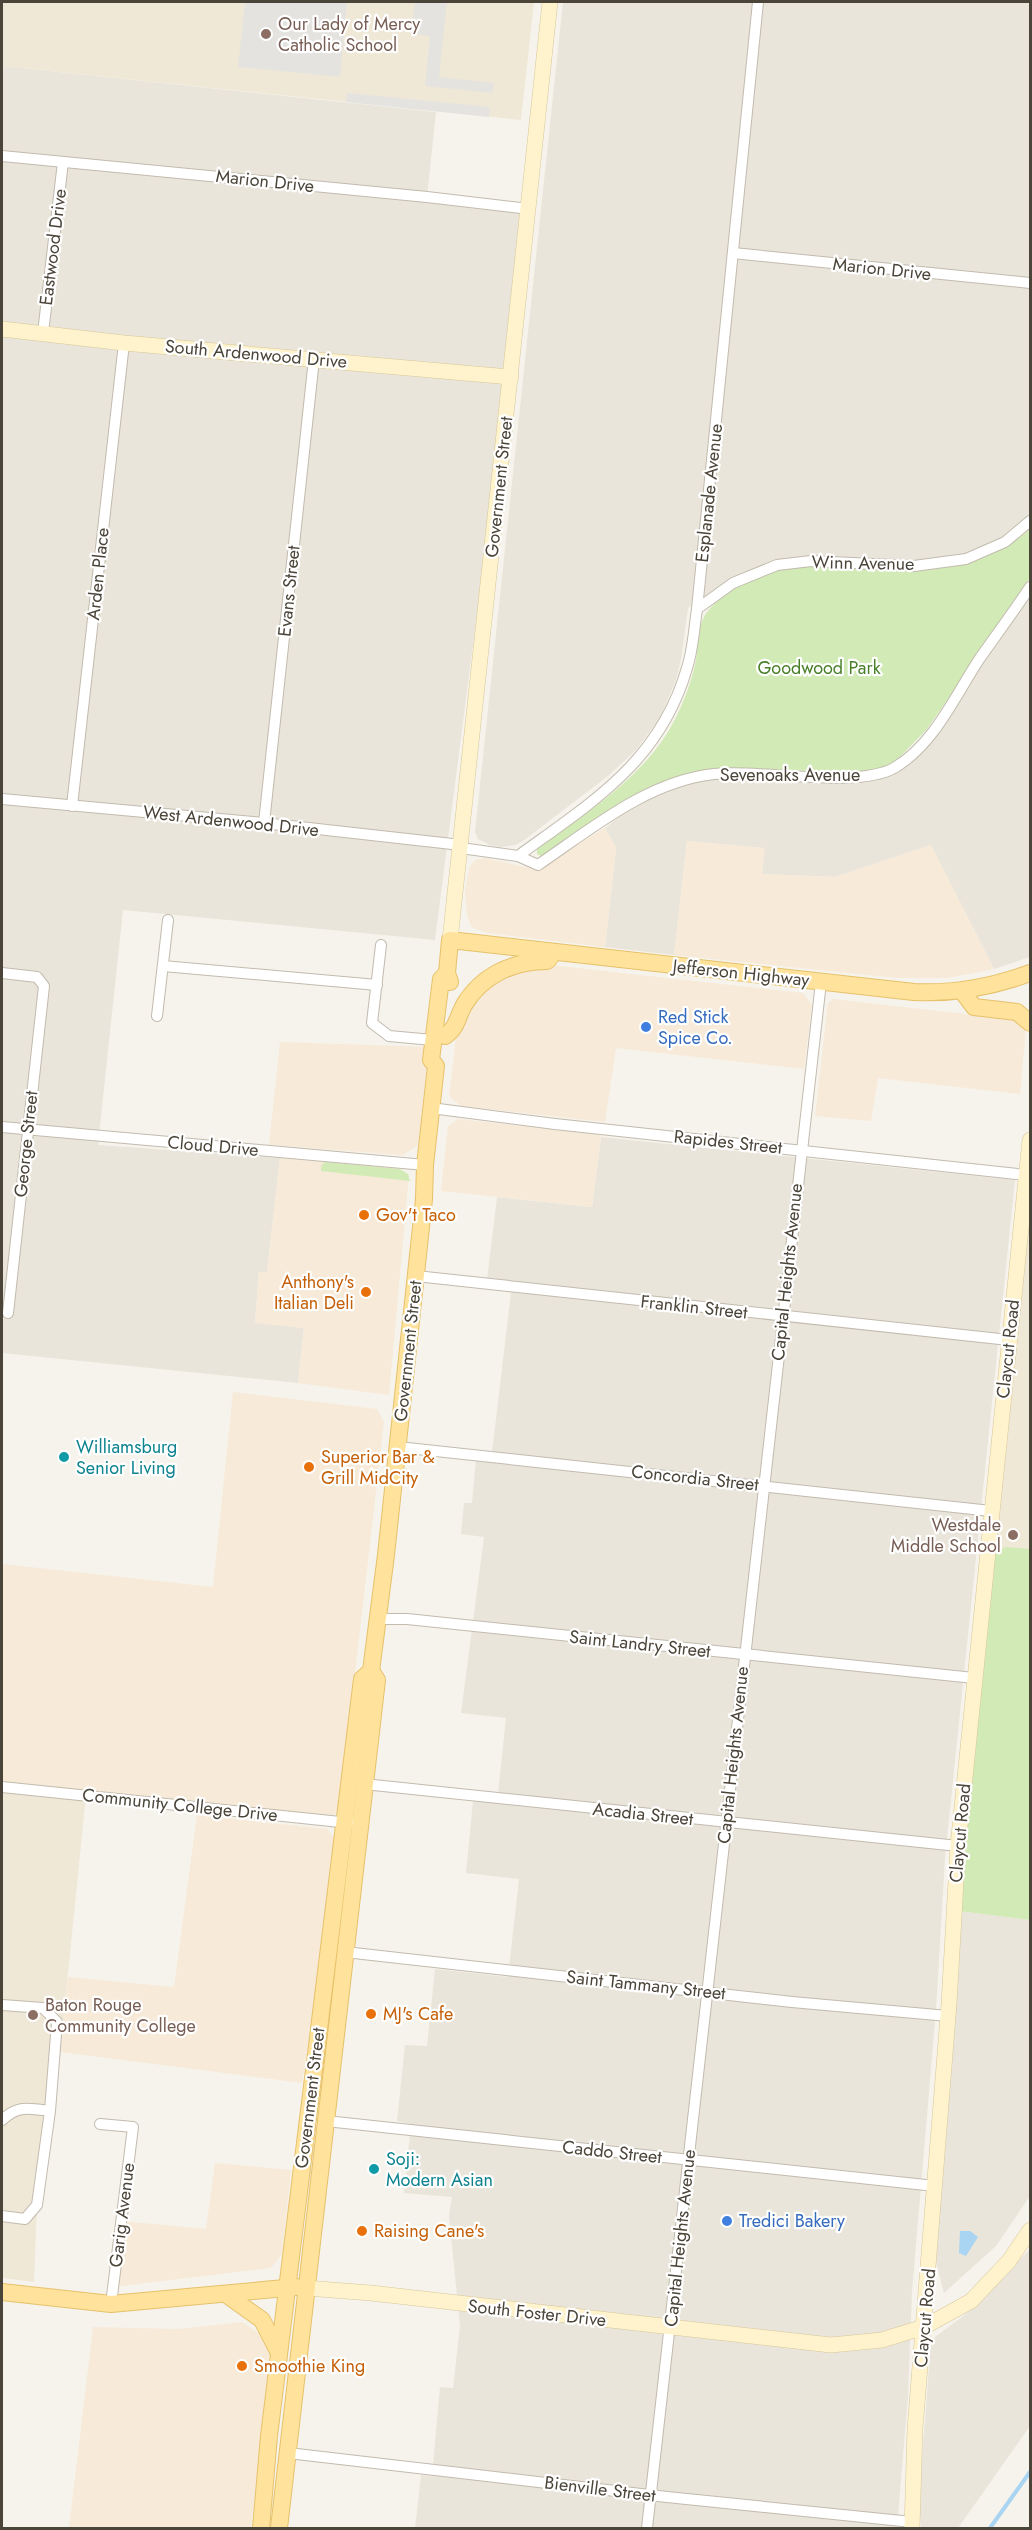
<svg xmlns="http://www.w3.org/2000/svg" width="1032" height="2530" viewBox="0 0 1032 2530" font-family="Jost,sans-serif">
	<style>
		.residential { fill: #eae5da }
		.commercial { fill: #f7ead8 }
		.education { fill: #efe8d6 }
		.green { fill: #d2eab5 }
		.parking { fill: #e5e3e0 }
		.water { fill: #a9d4f2 }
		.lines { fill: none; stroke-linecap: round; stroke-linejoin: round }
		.stream { stroke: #a9d4f2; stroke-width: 4 }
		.street-casing { stroke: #c2bbae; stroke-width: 12 }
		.secondary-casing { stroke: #d6c79b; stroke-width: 16 }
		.primary-casing { stroke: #e6c16a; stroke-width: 18 }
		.street { stroke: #fff; stroke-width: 10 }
		.secondary { stroke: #fff3cd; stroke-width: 15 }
		.primary { stroke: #ffe39c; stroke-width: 16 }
		.education-dot { fill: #8d6e63; stroke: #fff; stroke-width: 2 }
		.shop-dot { fill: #3f7fe0; stroke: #fff; stroke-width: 2 }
		.food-dot { fill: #e8710a; stroke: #fff; stroke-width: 2 }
		.culture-dot { fill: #0f9aa8; stroke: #fff; stroke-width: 2 }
		.labels { text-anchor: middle; stroke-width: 4.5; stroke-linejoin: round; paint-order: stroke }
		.education-label { font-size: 18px; fill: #785e54; stroke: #fff; text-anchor: start }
		.street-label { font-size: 18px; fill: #4b4439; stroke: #fff }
		.park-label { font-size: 18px; fill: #4a7f2a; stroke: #fff }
		.shop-label { font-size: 18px; fill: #366cbe; stroke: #fff; text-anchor: start }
		.food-label { font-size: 18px; fill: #c56008; stroke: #fff; text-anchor: start }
		.culture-label { font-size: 18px; fill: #0d838f; stroke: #fff; text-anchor: start }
	</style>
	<rect width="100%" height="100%" fill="#f6f3ec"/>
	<g class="residential">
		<polygon points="563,2 1030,2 1030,518 995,542 966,555 931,562 776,561 735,577 688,608 681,660 676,680 660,718 636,750 608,776 523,841 515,845 501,847 490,845 478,839 475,832"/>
		<polygon points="2,66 436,112 427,197 529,209 435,940 123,910 98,1145 280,1158 267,1272 259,1272 255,1322 304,1328 298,1383 2,1353"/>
		<polygon points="1030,594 1030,957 994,969 931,845 835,877 762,874 764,848 687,841 674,955 605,947 616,848 605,828 621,815 649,799 694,782 711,779 757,778 859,780 884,778 902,767"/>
		<polygon points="601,1137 1015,1180 945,1858 936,2010 912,2292 908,2396 897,2528 415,2528 421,2475 432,2476 440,2387 453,2388 460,2326 449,2215 452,2197 404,2193 411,2124 397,2121 405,2045 427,2046 435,1969 508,1977 519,1879 466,1873 473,1801 497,1803 506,1718 461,1713 484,1537 461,1534 464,1503 472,1503 476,1459 491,1461 512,1284 487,1280 497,1197 592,1207"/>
		<polygon points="959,1911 1030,1920 1030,2196 996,2246 944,2293 936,2262"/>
		<polygon points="1030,2249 1030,2426 958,2528 921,2528 919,2501 931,2340 971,2310"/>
	</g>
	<g class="commercial">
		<polygon points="605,828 616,848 605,947 487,933 472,927 467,916 465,891 469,868 475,860 484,858 535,869"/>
		<polygon points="687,841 765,848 762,874 835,877 931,845 994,969 948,978 896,978 674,955"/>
		<polygon points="542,964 803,993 812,1005 804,1069 616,1048 605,1122 461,1106 449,1096 456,1037 466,1013 481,994 501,978"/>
		<polygon points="833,999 1018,1020 1026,1029 1020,1094 878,1078 871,1121 815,1116 828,1003"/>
		<polygon points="280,1042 429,1047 418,1145 403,1155 269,1145"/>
		<polygon points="458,1119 601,1135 592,1207 441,1191 448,1126"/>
		<polygon points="280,1158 400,1169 409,1176 389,1395 298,1383 304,1328 255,1323 259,1272 267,1272"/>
		<polygon points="233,1392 377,1409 384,1422 340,1804 332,1821 2,1788 2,1564 213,1587"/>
		<polygon points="197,1815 327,1829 337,1841 302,2083 60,2052 68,1977 174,1987"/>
		<polygon points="215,2163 291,2170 282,2254 271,2268 113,2287 121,2221 206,2229"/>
		<polygon points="242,2322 263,2336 270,2354 251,2528 69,2528 93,2327 178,2329"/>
	</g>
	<g class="education">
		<polygon points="2,2 534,2 521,120 2,66"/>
		<polygon points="1030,1185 1030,1920 966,1822"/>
		<polygon points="2,1788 86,1796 60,2052 37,2205 34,2282 2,2278"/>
	</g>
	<g class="green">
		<path d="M1030 529V578L969 669 927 729 897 760 879 769 865 772 724 769 617 808 541 856 537 854V849C583 815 634 784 666 735 680 713 691 685 696 660 698 646 697 632 703 619 708 607 724 595 735 587 789 550 861 573 922 570 961 568 1001 555 1030 529Z"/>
		<polygon points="325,1162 400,1169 408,1174 410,1181 321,1171 321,1166"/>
		<polygon points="1006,1547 1030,1549 1030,1920 959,1911 966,1822 994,1553"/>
	</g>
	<g class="parking">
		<polygon points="245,2 347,2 340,77 238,67"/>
		<polygon points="415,2 447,2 439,77 494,83 492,93 425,86 430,36 411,34"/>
		<polygon points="347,93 490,107 489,117 346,102"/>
	</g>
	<polygon class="water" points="960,2231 970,2231 978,2237 966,2256 959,2253"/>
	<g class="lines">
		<polyline class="stream" points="990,2528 1030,2472"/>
		<defs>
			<g id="street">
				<polyline points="2,156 427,197 529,209"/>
				<polyline points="733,253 1030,283"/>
				<polyline points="43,333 63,162"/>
				<polyline points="697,609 733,583 777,565 811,561 914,566 966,559 1005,542 1030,521"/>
				<polyline points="2,799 264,823 461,845"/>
				<polyline points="72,806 124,343"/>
				<polyline points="264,823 314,359"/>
				<path d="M461 848 518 856C592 802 660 762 687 668 693 650 694 629 697 609L758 2"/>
				<path d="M518 856 538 865C591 829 648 781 714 774 761 769 856 789 894 768 934 745 956 694 980 658 997 634 1014 611 1030 587"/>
				<polyline points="381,945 372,1023 389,1036 433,1040"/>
				<polyline points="163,966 377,985"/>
				<polyline points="2,973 37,977 44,986 8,1313"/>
				<polyline points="157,1016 168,920"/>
				<polyline points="431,1108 555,1124 1026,1175"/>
				<polyline points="2,1127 425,1165"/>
				<polyline points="416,1276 1009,1340"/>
				<polyline points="398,1447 991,1511"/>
				<polyline points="378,1619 407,1619 974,1678"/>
				<polyline points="364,1784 958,1846"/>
				<polyline points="2,1787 350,1823"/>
				<polyline points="345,1952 792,2002 948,2016"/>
				<polyline points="2,2005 43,2008 57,2022 50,2111 37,2205 25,2219 2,2216"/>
				<path d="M2 2120C18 2105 29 2108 50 2111"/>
				<polyline points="326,2121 935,2186"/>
				<polyline points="100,2124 133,2127 111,2304"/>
				<polyline points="288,2453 667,2497 912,2522"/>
				<polyline points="647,2528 821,982"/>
			</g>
			<g id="secondary">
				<polyline points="2,329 124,343 511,377"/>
				<polyline points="450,940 550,2"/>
				<polyline points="306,2288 371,2293 831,2345 882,2340 924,2327 971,2301 1009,2261 1030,2230"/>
				<polyline points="912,2528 915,2429 949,2004 958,1846 1030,1140"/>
			</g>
			<g id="primary">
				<path d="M450 982 447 973 450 940 914 992C955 994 992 987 1030 973"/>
				<polyline points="962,991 974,1007 1017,1012 1030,1023"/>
				<path d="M445 1036C457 1028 457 1018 464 1005 482 975 513 961 547 961L550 958"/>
				<polyline points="2,2292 111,2304 296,2287"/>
				<polyline points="227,2295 262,2320 279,2353"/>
				<polyline points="261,2528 269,2436 362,1679 371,1671 386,1555 424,1199 425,1165 436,1066 431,1060 441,979 447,973"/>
				<polyline points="279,2528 377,1680 371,1671"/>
			</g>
		</defs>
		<use href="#street" class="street-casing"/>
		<use href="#secondary" class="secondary-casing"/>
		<use href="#primary" class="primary-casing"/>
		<use href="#street" class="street"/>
		<use href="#secondary" class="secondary"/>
		<use href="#primary" class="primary"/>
	</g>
	<g class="education-dot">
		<circle cx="266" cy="34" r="6"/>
		<circle cx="1013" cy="1535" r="6"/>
		<circle cx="33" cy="2015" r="6"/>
	</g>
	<g class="shop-dot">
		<circle cx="646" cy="1027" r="6"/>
		<circle cx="727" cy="2221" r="6"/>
	</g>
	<g class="food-dot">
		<circle cx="364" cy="1215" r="6"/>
		<circle cx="366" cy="1292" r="6"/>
		<circle cx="309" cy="1467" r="6"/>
		<circle cx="371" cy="2014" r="6"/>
		<circle cx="362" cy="2231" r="6"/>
		<circle cx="242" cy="2366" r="6"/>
	</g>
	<g class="culture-dot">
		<circle cx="64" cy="1457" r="6"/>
		<circle cx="374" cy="2169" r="6"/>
	</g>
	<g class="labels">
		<g class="education-label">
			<text x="278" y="30">Our Lady of Mercy<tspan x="278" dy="21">Catholic School</tspan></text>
			<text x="1001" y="1531" text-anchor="end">Westdale<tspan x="1001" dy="21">Middle School</tspan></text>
			<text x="45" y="2011">Baton Rouge<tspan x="45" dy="21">Community College</tspan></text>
		</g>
		<g class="street-label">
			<text transform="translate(265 181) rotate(6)" y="6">Marion Drive</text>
			<text transform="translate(53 247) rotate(-83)" y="6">Eastwood Drive</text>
			<text transform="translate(882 269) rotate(6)" y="6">Marion Drive</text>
			<text transform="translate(256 354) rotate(5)" y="6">South Ardenwood Drive</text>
			<text transform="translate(499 487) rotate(-84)" y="6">Government Street</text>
			<text transform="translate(709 493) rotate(-84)" y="6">Esplanade Avenue</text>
			<text transform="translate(863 563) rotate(1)" y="6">Winn Avenue</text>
			<text transform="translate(98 574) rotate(-84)" y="6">Arden Place</text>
			<text transform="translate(289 591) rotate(-84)" y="6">Evans Street</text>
			<text x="790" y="781">Sevenoaks Avenue</text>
			<text transform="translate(231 821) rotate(6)" y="6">West Ardenwood Drive</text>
			<text transform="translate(741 973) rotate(6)" y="6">Jefferson Highway</text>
			<text transform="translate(728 1142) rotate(6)" y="6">Rapides Street</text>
			<text transform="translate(26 1144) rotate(-84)" y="6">George Street</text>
			<text transform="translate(213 1146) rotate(5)" y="6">Cloud Drive</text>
			<text transform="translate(787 1272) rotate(-84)" y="6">Capital Heights Avenue</text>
			<text transform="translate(694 1307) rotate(6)" y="6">Franklin Street</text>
			<text transform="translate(1008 1349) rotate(-84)" y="6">Claycut Road</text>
			<text transform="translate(408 1351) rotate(-84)" y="6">Government Street</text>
			<text transform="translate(695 1478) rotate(6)" y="6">Concordia Street</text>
			<text transform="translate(640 1644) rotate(6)" y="6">Saint Landry Street</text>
			<text transform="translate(733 1755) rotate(-84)" y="6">Capital Heights Avenue</text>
			<text transform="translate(180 1805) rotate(6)" y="6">Community College Drive</text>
			<text transform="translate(643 1814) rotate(6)" y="6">Acadia Street</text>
			<text transform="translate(960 1833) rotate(-85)" y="6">Claycut Road</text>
			<text transform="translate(646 1985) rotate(6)" y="6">Saint Tammany Street</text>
			<text transform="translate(310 2098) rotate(-83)" y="6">Government Street</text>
			<text transform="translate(612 2152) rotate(6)" y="6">Caddo Street</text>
			<text transform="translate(122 2215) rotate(-83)" y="6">Garig Avenue</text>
			<text transform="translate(680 2238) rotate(-84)" y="6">Capital Heights Avenue</text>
			<text transform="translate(537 2313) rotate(6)" y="6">South Foster Drive</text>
			<text transform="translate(925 2318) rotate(-85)" y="6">Claycut Road</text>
			<text transform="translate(600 2489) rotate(7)" y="6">Bienville Street</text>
		</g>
		<g class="park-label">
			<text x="819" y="674">Goodwood Park</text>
		</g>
		<g class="shop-label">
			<text x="658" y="1023">Red Stick<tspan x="658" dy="21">Spice Co.</tspan></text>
			<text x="739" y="2227">Tredici Bakery</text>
		</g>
		<g class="food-label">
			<text x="376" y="1221">Gov't Taco</text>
			<text x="354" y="1288" text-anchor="end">Anthony's<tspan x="354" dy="21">Italian Deli</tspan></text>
			<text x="321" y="1463">Superior Bar &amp;<tspan x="321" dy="21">Grill MidCity</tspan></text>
			<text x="383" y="2020">MJ's Cafe</text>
			<text x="374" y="2237">Raising Cane's</text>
			<text x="254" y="2372">Smoothie King</text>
		</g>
		<g class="culture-label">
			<text x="76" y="1453">Williamsburg<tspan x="76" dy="21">Senior Living</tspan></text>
			<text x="386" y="2165">Soji:<tspan x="386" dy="21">Modern Asian</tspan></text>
		</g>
	</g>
	<rect width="1032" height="2530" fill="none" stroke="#4b4439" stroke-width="6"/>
</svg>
